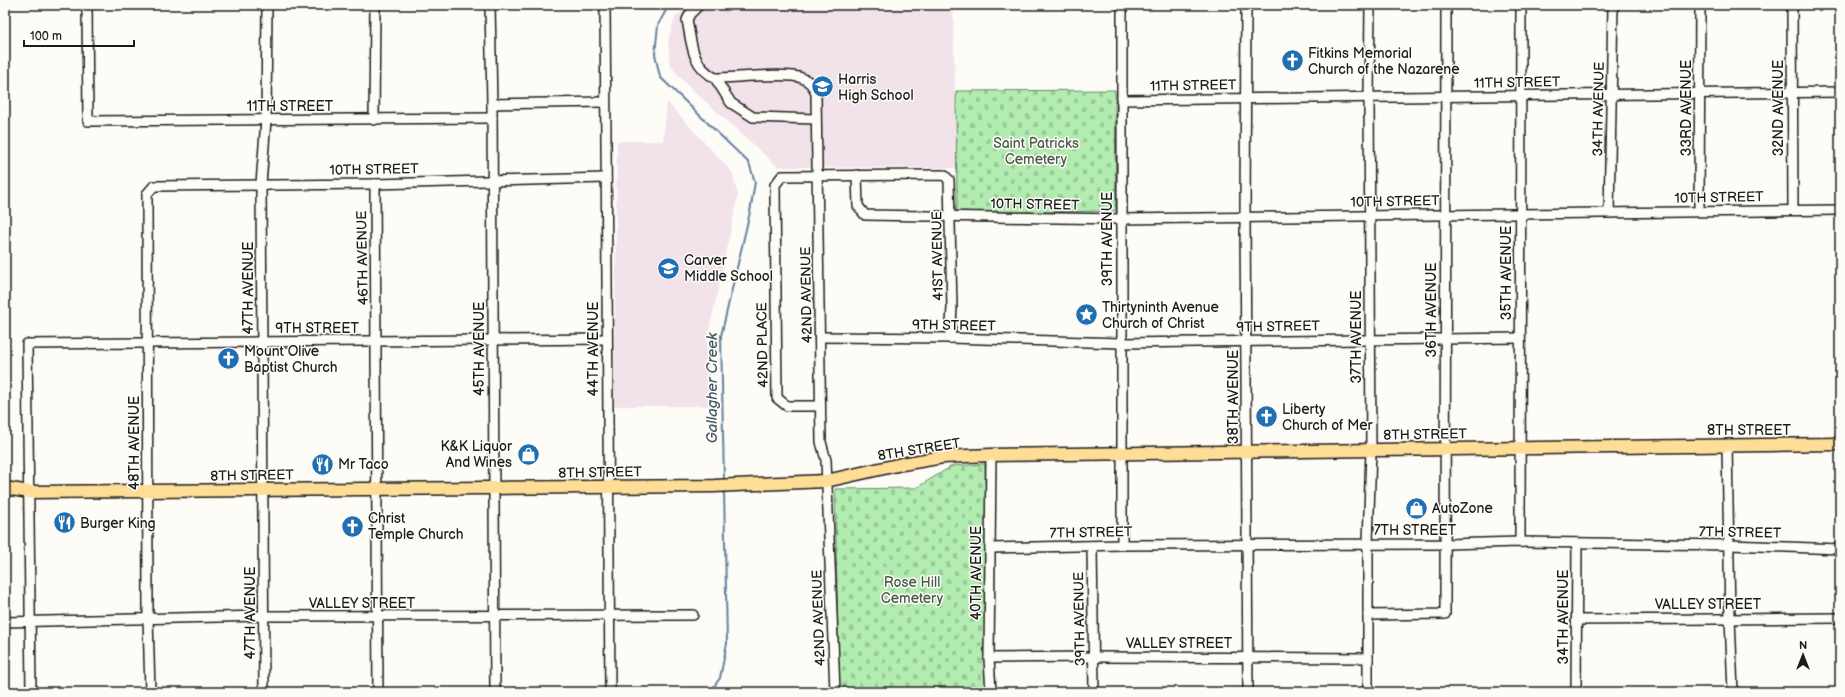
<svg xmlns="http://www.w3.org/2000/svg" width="1845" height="697" viewBox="0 0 1845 697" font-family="'Balsamiq Sans',sans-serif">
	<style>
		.built { fill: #f2e3ea }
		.cemetery { fill: url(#cemetery-stones); stroke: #678466 }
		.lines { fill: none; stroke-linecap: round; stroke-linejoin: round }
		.stream { stroke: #65819c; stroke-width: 2 }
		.minor-casing { stroke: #1c1c1c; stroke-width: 12 }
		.major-casing { stroke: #1c1c1c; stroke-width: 15 }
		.minor { stroke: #fdfcf7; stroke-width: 9 }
		.major { stroke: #fedd96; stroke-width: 12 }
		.labels { text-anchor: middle; stroke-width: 3; stroke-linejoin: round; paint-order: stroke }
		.poi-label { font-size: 14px; fill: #1c1c1c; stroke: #fdfcf7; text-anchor: start }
		.street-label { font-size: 14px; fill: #1c1c1c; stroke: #fdfcf7 }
		.park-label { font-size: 14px; fill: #495a48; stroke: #fdfcf7 }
		.water-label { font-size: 15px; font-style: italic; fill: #475767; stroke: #fdfcf7 }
	</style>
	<defs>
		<pattern id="cemetery-stones" width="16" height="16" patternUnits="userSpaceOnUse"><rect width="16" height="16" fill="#b2ecb0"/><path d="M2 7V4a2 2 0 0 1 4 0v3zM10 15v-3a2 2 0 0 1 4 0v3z" fill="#98ca97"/></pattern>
	</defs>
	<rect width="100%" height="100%" fill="#fdfcf7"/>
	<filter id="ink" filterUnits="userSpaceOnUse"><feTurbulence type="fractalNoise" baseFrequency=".025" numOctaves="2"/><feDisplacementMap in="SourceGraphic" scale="8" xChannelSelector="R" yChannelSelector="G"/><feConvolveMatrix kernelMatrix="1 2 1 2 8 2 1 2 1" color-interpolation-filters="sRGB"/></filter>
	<g filter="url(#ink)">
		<g class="built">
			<polygon points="689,5 953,5 957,168 778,167 685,83 670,65 668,41 675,18"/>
			<polygon points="667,102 732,172 738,196 707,340 710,406 614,406 617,141 663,141"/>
		</g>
		<g class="cemetery">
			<polygon points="1115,90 1116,211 957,213 956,91"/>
			<polygon points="985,464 989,692 839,692 835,489 916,488 952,466"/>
		</g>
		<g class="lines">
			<g class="stream">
				<polyline points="669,5 658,25 655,54 660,77 749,163 755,182 750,212 721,336 724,481"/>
				<polyline points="710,692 720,678 727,643 724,489"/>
			</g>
			<defs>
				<g id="minor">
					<polyline points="87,5 88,121 492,118"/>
					<polyline points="490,5 492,104 495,692"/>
					<polyline points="605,5 610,692"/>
					<path d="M699 5 690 14 687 20C692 44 691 65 715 78 734 78 787 72 802 78 810 81 814 86 816 94L821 442 826 460 835 692"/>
					<polyline points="1122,5 1122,545"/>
					<polyline points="1246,5 1245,217 1248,692"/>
					<polyline points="1792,5 1793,210"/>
					<polyline points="715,78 731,103 753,117 816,119"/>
					<polyline points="1121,100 1840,92"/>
					<polyline points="492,104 605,102"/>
					<polyline points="374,120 375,5"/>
					<polyline points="857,175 858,206 865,215 1121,219 1840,210"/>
					<polyline points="375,184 378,692"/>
					<polyline points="1699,211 1700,5"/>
					<polyline points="1609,213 1613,5"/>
					<polyline points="820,337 950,338 1121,343 1520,338"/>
					<polyline points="820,406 787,406 777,398 775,185 782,176 944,175 949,180 952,308 950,338"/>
					<polyline points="1727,445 1730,618 1733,692"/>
					<polyline points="991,455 989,658 991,692"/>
					<polyline points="1520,542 1521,5"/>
					<polyline points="1092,546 1094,692"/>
					<polyline points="990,548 1122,545 1446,544 1520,542 1729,545 1840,549"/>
					<polyline points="1368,615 1445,614 1446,5"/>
					<polyline points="1576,620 1840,618"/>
					<polyline points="5,622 264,616 693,615"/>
					<polyline points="989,658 1094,657 1368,658"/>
					<polyline points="31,692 27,344 606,339"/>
					<polyline points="150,692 148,618 147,194 154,186 375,184 606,178"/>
					<polyline points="264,692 261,184 266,120 267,5"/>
					<polyline points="1368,692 1368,543 1371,450 1369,97 1370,5"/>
					<polyline points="1576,692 1577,543"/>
				</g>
				<polyline id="major" points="5,488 30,492 714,486 826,481 902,464 943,457 991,455 1840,444"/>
			</defs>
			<use href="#minor" class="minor-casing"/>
			<use href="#major" class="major-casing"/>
			<use href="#minor" class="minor"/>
			<use href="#major" class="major"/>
		</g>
	</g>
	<defs>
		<symbol id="church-disc" viewBox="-11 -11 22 22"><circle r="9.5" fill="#1f6fb2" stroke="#fdfcf7"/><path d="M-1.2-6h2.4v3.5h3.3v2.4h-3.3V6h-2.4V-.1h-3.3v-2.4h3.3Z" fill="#fff"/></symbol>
		<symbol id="school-disc" viewBox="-11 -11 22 22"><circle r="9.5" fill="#1f6fb2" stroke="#fdfcf7"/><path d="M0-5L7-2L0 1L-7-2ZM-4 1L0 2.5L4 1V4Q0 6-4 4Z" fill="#fff"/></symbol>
		<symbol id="sight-disc" viewBox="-11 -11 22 22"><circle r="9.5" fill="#1f6fb2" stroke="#fdfcf7"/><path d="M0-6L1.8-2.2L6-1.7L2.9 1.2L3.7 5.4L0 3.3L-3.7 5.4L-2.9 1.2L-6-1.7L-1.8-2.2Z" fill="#fff"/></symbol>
		<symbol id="shop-disc" viewBox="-11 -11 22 22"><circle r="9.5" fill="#1f6fb2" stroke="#fdfcf7"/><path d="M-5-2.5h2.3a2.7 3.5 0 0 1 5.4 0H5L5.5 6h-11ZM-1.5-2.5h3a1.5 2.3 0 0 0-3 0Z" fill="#fff"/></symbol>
		<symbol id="restaurant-disc" viewBox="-11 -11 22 22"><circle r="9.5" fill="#1f6fb2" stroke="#fdfcf7"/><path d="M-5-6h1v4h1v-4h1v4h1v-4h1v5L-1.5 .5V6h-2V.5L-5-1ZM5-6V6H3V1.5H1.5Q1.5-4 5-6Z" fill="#fff"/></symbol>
	</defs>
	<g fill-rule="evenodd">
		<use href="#church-disc" x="1280" y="48" width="25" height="25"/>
		<use href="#school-disc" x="810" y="74" width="25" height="25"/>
		<use href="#school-disc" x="656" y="256" width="25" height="25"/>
		<use href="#sight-disc" x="1074" y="302" width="25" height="25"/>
		<use href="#church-disc" x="216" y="346" width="25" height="25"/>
		<use href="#church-disc" x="1254" y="404" width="25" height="25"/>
		<use href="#shop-disc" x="516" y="442" width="25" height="25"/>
		<use href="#restaurant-disc" x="310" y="452" width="25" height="25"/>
		<use href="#shop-disc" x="1404" y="496" width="25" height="25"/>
		<use href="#restaurant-disc" x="52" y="510" width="25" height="25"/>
		<use href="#church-disc" x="340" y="514" width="25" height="25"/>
	</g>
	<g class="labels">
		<g class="poi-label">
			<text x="1308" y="58">Fitkins Memorial<tspan x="1308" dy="16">Church of the Nazarene</tspan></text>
			<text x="838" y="84">Harris<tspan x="838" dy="16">High School</tspan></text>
			<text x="684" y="265">Carver<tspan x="684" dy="16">Middle School</tspan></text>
			<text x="1102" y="312">Thirtyninth Avenue<tspan x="1102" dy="16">Church of Christ</tspan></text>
			<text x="244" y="356">Mount Olive<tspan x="244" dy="16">Baptist Church</tspan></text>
			<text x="1282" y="414">Liberty<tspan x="1282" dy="16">Church of Mer</tspan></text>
			<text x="512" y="451" text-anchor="end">K&amp;K Liquor<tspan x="512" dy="16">And Wines</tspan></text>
			<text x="338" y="469">Mr Taco</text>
			<text x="1432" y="513">AutoZone</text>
			<text x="368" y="523">Christ<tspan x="368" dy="16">Temple Church</tspan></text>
			<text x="80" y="528">Burger King</text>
		</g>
		<g class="street-label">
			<text transform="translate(1517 82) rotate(-1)" y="5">11TH STREET</text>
			<text transform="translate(1193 85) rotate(-1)" y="5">11TH STREET</text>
			<text x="290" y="111">11TH STREET</text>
			<text transform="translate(1686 108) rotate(-90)" y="5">33RD AVENUE</text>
			<text transform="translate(1778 108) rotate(-90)" y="5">32ND AVENUE</text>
			<text transform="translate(1598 109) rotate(-89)" y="5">34TH AVENUE</text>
			<text transform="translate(374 169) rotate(-1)" y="5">10TH STREET</text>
			<text transform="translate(1719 197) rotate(-1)" y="5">10TH STREET</text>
			<text transform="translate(1395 201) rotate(-1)" y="5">10TH STREET</text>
			<text transform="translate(1035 204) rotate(1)" y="5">10TH STREET</text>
			<text transform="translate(1107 239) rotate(-90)" y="5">39TH AVENUE</text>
			<text transform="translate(937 256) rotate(-91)" y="5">41ST AVENUE</text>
			<text transform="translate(362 258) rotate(-91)" y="5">46TH AVENUE</text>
			<text transform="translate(1506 273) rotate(-90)" y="5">35TH AVENUE</text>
			<text transform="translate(248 288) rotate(-90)" y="5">47TH AVENUE</text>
			<text transform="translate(806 295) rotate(-91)" y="5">42ND AVENUE</text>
			<text transform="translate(1431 310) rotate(-90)" y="5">36TH AVENUE</text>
			<text transform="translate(954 325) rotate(1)" y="5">9TH STREET</text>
			<text transform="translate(1278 326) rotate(-1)" y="5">9TH STREET</text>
			<text x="317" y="333">9TH STREET</text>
			<text transform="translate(1356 337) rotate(-90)" y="5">37TH AVENUE</text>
			<text transform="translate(762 345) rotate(-91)" y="5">42ND PLACE</text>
			<text transform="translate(479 349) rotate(-90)" y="5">45TH AVENUE</text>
			<text transform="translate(593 349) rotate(-90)" y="5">44TH AVENUE</text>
			<text transform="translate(1233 397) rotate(-90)" y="5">38TH AVENUE</text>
			<text x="1749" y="435">8TH STREET</text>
			<text transform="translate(1425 434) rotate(-1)" y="5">8TH STREET</text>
			<text transform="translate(134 443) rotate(-90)" y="5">48TH AVENUE</text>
			<text transform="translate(919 449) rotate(-9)" y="5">8TH STREET</text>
			<text transform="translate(600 472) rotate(-1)" y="5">8TH STREET</text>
			<text transform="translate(252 475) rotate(-1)" y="5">8TH STREET</text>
			<text x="1415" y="535">7TH STREET</text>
			<text transform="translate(1091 532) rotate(-1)" y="5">7TH STREET</text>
			<text transform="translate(1740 532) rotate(1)" y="5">7TH STREET</text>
			<text transform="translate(976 573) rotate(-90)" y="5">40TH AVENUE</text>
			<text x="362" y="608">VALLEY STREET</text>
			<text x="1708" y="609">VALLEY STREET</text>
			<text transform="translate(250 613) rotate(-90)" y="5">47TH AVENUE</text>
			<text transform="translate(1563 617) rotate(-90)" y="5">34TH AVENUE</text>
			<text transform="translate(818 618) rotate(-92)" y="5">42ND AVENUE</text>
			<text transform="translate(1079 619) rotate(-91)" y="5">39TH AVENUE</text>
			<text x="1179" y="648">VALLEY STREET</text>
		</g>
		<g class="park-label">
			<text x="1036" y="148">Saint Patricks<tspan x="1036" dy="16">Cemetery</tspan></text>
			<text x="912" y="587">Rose Hill<tspan x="912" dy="16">Cemetery</tspan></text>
		</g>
		<g class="water-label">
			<text transform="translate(712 388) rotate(-90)" y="5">Gallagher Creek</text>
		</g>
	</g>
	<rect width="1845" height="697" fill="none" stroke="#fdfcf7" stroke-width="20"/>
	<rect x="10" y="10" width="1825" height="677" fill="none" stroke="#1c1c1c" stroke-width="1.5" filter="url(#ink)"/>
	<g transform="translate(1803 655)" stroke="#fdfcf7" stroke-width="3" paint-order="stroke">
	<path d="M0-3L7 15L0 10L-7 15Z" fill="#1c1c1c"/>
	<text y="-6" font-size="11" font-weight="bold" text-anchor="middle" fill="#1c1c1c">N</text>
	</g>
	<path d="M24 40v6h110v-6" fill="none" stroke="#1c1c1c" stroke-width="2"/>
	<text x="30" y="40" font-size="12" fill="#1c1c1c" stroke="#fdfcf7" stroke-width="3" paint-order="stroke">100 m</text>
</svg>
